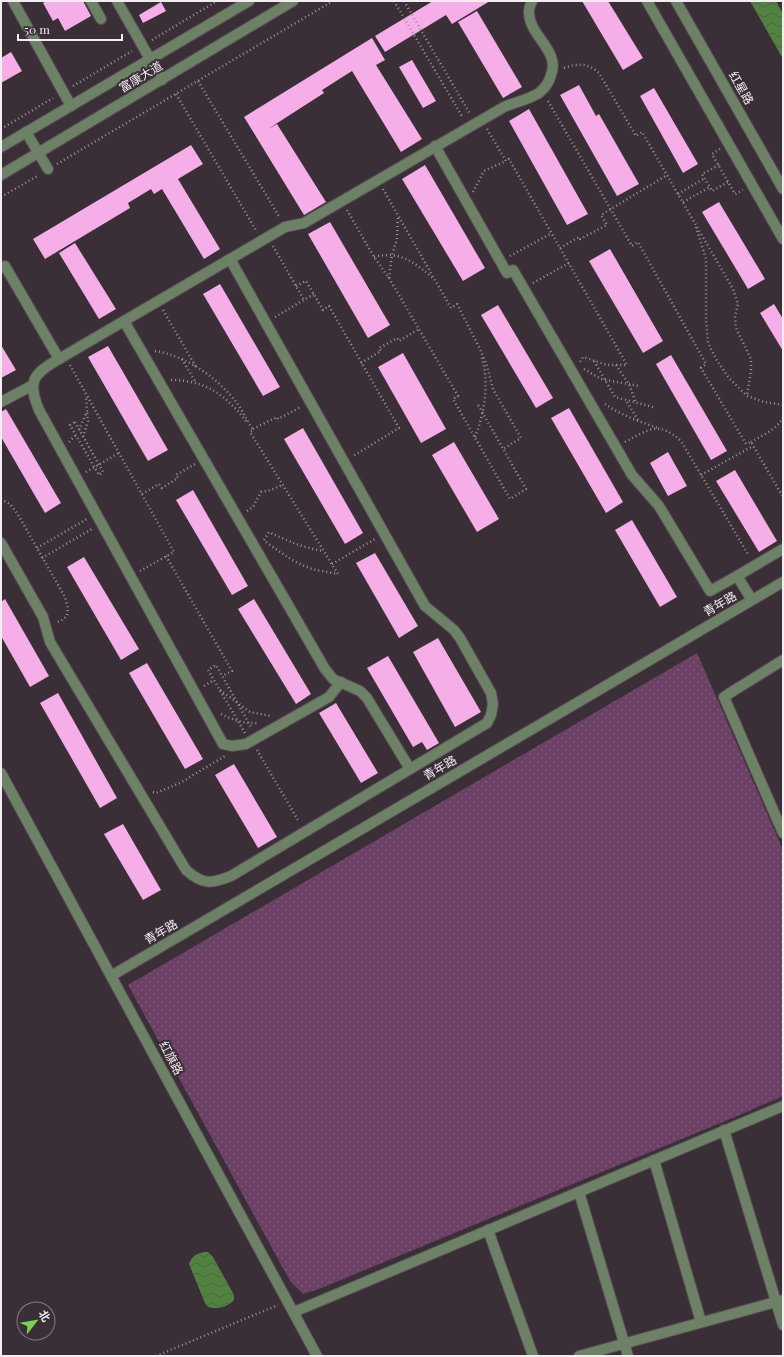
<svg xmlns="http://www.w3.org/2000/svg" width="784" height="1357" viewBox="0 0 784 1357" font-family="'Playfair Display','Noto Sans SC',serif">
	<style>
		.grass { fill: url(#grass-dots) }
		.water { fill: url(#water-waves) }
		.building { fill: #f5aee8 }
		.lines { fill: none; stroke-linecap: round; stroke-linejoin: round }
		.minor-casing { stroke: #584c55; stroke-width: 12 }
		.path { stroke: #9d939a; stroke-width: 2.5; stroke-dasharray: 1 3; stroke-linecap: butt }
		.minor { stroke: #6c8165; stroke-width: 10 }
		.labels { text-anchor: middle; stroke-width: 4; stroke-linejoin: round; paint-order: stroke }
		.street-label { font-size: 12px; fill: #f3ecf1; stroke: #3a2e37 }
	</style>
	<defs>
		<pattern id="grass-dots" width="8" height="8" patternUnits="userSpaceOnUse"><rect width="8" height="8" fill="#6c4064"/><path d="M2 2h.1M6 6h.1" fill="none" stroke="#815c7b" stroke-width="1.8" stroke-linecap="round"/></pattern>
		<pattern id="water-waves" width="16" height="10" patternUnits="userSpaceOnUse"><rect width="16" height="10" fill="#52823f"/><path d="M0 5q4-4 8 0t8 0" fill="none" stroke="#4e6743"/></pattern>
	</defs>
	<rect width="100%" height="100%" fill="#3a2e37"/>
	<polygon class="grass" points="697,653 783,850 783,1096 735,1117 319,1289 303,1294 290,1281 128,985"/>
	<g class="water">
		<polygon points="750,1 776,1 783,14 783,59"/>
		<path d="M204 1252H208L213 1257 234 1295V1300C228 1307 217 1310 208 1307L205 1303 189 1264C192 1256 196 1254 204 1252Z"/>
	</g>
	<g class="building">
		<polygon points="46,1 83,1 91,16 65,31 58,18 53,21 43,3"/>
		<polygon points="433,1 490,1 452,24 446,15 385,52 375,36"/>
		<polygon points="582,1 608,1 643,58 623,70"/>
		<polygon points="161,2 166,11 143,23 139,15"/>
		<polygon points="477,11 522,87 503,98 458,22"/>
		<polygon points="372,38 385,60 376,65 422,139 401,152 352,71 322,90 324,93 268,129 277,124 326,202 304,215 244,117"/>
		<polygon points="11,52 22,71 1,83 1,58"/>
		<polygon points="412,60 436,101 423,108 399,67"/>
		<polygon points="579,85 596,116 599,114 639,184 617,196 560,95"/>
		<polygon points="654,88 698,164 683,173 640,96"/>
		<polygon points="529,109 588,214 567,225 509,121"/>
		<polygon points="191,145 203,164 178,179 220,249 204,259 162,189 154,194 151,189 128,203 130,208 45,259 33,239"/>
		<polygon points="425,165 485,268 463,281 402,179"/>
		<polygon points="719,202 765,279 748,289 702,212"/>
		<polygon points="330,222 390,325 368,338 308,234"/>
		<polygon points="75,243 116,309 99,319 59,253"/>
		<polygon points="610,249 663,341 643,353 589,261"/>
		<polygon points="220,284 280,387 263,396 203,294"/>
		<polygon points="774,304 783,319 783,351 760,313"/>
		<polygon points="498,305 553,398 536,408 481,315"/>
		<polygon points="1,345 16,370 1,378"/>
		<polygon points="108,346 168,450 148,461 88,357"/>
		<polygon points="403,353 446,429 421,443 378,367"/>
		<polygon points="671,355 727,451 711,460 656,364"/>
		<polygon points="569,408 623,502 606,513 551,418"/>
		<polygon points="6,409 61,503 45,513 1,437 1,412"/>
		<polygon points="303,428 363,533 345,544 284,439"/>
		<polygon points="454,442 499,519 477,532 432,455"/>
		<polygon points="668,452 687,486 668,496 650,463"/>
		<polygon points="735,470 777,541 759,552 716,481"/>
		<polygon points="193,490 248,586 232,595 176,500"/>
		<polygon points="632,520 677,597 660,607 615,530"/>
		<polygon points="375,553 418,626 399,638 356,563"/>
		<polygon points="84,557 139,649 121,660 67,567"/>
		<polygon points="5,599 49,676 30,687 1,636 1,602"/>
		<polygon points="254,599 311,694 296,704 238,609"/>
		<polygon points="438,638 481,712 455,727 413,652"/>
		<polygon points="388,656 439,743 427,750 422,742 413,747 367,668"/>
		<polygon points="147,663 203,759 185,769 129,673"/>
		<polygon points="58,693 117,798 100,808 40,703"/>
		<polygon points="336,703 378,773 361,783 319,713"/>
		<polygon points="234,764 277,837 258,848 215,775"/>
		<polygon points="123,824 161,890 143,900 104,834"/>
	</g>
	<g class="lines">
		<defs>
			<g id="minor">
				<polyline points="13,1 71,106"/>
				<polyline points="91,1 101,19"/>
				<polyline points="117,1 162,80"/>
				<polyline points="647,1 783,239"/>
				<polyline points="676,1 783,189"/>
				<polyline points="26,132 48,169"/>
				<polyline points="435,146 507,273 513,270 632,475 659,506 710,591 737,576"/>
				<polyline points="1,147 249,1"/>
				<polyline points="1,175 293,1"/>
				<path d="M1 268 5 266 59 359 285 227 304 223 504 107C515 102 528 100 539 93 545 88 549 83 551 75 561 50 527 35 529 10 529 7 531 4 532 1"/>
				<polyline points="124,321 325,669 333,679 360,691 367,698 410,769"/>
				<path d="M59 359C33 374 27 381 39 410L223 744 232 746 246 744 329 697 341 682"/>
				<polyline points="1,402 33,385"/>
				<path d="M1 543 43 617 50 642 186 870C203 885 211 884 231 876L487 723 491 715 493 704 491 693 460 638 454 630 425 606 421 599 230 259"/>
				<polyline points="752,600 737,576 783,549"/>
				<polyline points="783,660 730,693 724,697 783,833"/>
				<polyline points="1,773 317,1356"/>
				<polyline points="111,976 783,582"/>
				<polyline points="724,1130 783,1325"/>
				<polyline points="654,1160 701,1322"/>
				<polyline points="579,1192 628,1356"/>
				<polyline points="488,1230 533,1356"/>
				<polyline points="294,1312 783,1106"/>
				<polyline points="579,1356 783,1300"/>
			</g>
		</defs>
		<use href="#minor" class="minor-casing"/>
		<g class="path">
			<polyline points="394,1 463,118"/>
			<polyline points="404,1 470,114"/>
			<polyline points="152,40 217,1"/>
			<path d="M564 68C577 63 588 63 599 73L636 136 642 132 733 289 738 304 735 316 736 328 751 359V370L747 396"/>
			<polyline points="198,81 280,218"/>
			<polyline points="73,86 132,51"/>
			<polyline points="176,94 257,232"/>
			<polyline points="548,101 632,246 638,242 706,364 701,368 746,444 751,442 783,497"/>
			<polyline points="1,129 53,98"/>
			<polyline points="487,129 506,161 509,159 627,365 607,365 583,357 580,362"/>
			<polyline points="720,149 712,154 735,194 743,190"/>
			<polyline points="57,164 333,1"/>
			<polyline points="719,165 702,174 712,191 728,182"/>
			<polyline points="383,189 451,308 457,304 480,349 487,366 493,389 521,438 503,449"/>
			<polyline points="473,192 484,171 506,161"/>
			<polyline points="678,194 705,178"/>
			<polyline points="1,197 39,175"/>
			<polyline points="683,202 710,187"/>
			<polyline points="347,210 374,257 389,278 458,396 453,399 510,499 526,489 477,403"/>
			<polyline points="696,227 706,259 706,320 708,343 716,359 729,378 747,396 764,402 783,405"/>
			<polyline points="273,246 304,300"/>
			<polyline points="560,248 579,237 580,239 607,225 601,215 667,175"/>
			<polyline points="510,256 552,233"/>
			<path d="M374 257C400 250 415 263 434 279"/>
			<polyline points="389,278 392,255 397,239 398,216"/>
			<polyline points="533,283 569,263"/>
			<polyline points="296,286 306,281 323,310 329,306 399,428 353,456"/>
			<polyline points="163,310 196,367"/>
			<polyline points="275,317 314,294"/>
			<path d="M155 351C187 356 220 379 239 406 244 414 248 422 253 430L250 432 338 574"/>
			<polyline points="182,359 196,383"/>
			<polyline points="594,361 615,397 653,407"/>
			<polyline points="361,363 381,351 379,348 397,338 399,341 419,329"/>
			<polyline points="70,365 174,552 140,571"/>
			<polyline points="616,365 629,384 636,403"/>
			<polyline points="584,369 601,379 639,386"/>
			<path d="M171 380C205 380 226 395 246 421"/>
			<polyline points="627,402 638,420"/>
			<path d="M605 404C621 415 640 422 658 428"/>
			<polygon points="75,422 103,472 99,475 70,425"/>
			<polyline points="253,429 277,417 278,419 301,407"/>
			<polyline points="79,430 87,411 86,397"/>
			<polyline points="83,437 88,421 87,413"/>
			<path d="M475 437C485 412 489 384 482 357"/>
			<polyline points="69,442 76,435"/>
			<path d="M625 442C648 430 658 420 681 441L749 556"/>
			<path d="M751 442C762 435 777 430 783 417"/>
			<polyline points="86,472 119,453"/>
			<polyline points="701,475 753,446"/>
			<polyline points="142,494 159,484 162,488 178,478 176,475 195,464"/>
			<polyline points="1,499 10,504 17,513 65,597 68,608 67,616 61,621 56,622"/>
			<polyline points="247,511 253,507 261,492 271,490 282,485"/>
			<path d="M264 540 269 532C290 542 301 547 323 551"/>
			<path d="M266 542C281 553 295 563 312 569 320 571 329 572 337 574"/>
			<polyline points="37,548 87,519"/>
			<polyline points="166,556 232,671 222,676"/>
			<polyline points="42,558 92,529"/>
			<polyline points="332,564 375,539"/>
			<polyline points="204,686 214,680"/>
			<polyline points="220,690 250,712 271,716"/>
			<path d="M221 714C233 720 244 724 258 723"/>
			<polyline points="245,733 208,670 216,665 252,729"/>
			<polyline points="257,750 299,822"/>
			<polyline points="153,792 156,793 180,783 225,756"/>
			<polyline points="156,1356 278,1305"/>
		</g>
		<use href="#minor" class="minor"/>
	</g>
	<g class="labels">
		<g class="street-label">
			<text transform="translate(141 77) rotate(-31)" y="4">富康大道</text>
			<text transform="translate(741 88) rotate(60)" y="4">红星路</text>
			<text transform="translate(720 604) rotate(-30)" y="4">青年路</text>
			<text transform="translate(440 768) rotate(-30)" y="4">青年路</text>
			<text transform="translate(161 932) rotate(-30)" y="4">青年路</text>
			<text transform="translate(171 1058) rotate(62)" y="4">红旗路</text>
		</g>
	</g>
	<rect width="784" height="1357" fill="none" stroke="#f3ecf1" stroke-width="4"/>
	<g transform="translate(36 1321) rotate(59)"><circle r="19" fill="#3a2e37" stroke="#847a81"/>
	<path d="M0-3L7 15L0 10L-7 15Z" fill="#7ad156"/>
	<text y="-6" font-size="11" font-weight="bold" text-anchor="middle" fill="#f3ecf1">北</text>
	</g>
	<path d="M18 34v6h104v-6" fill="none" stroke="#f3ecf1" stroke-width="2"/>
	<text x="24" y="34" font-size="12" fill="#f3ecf1" stroke="#3a2e37" stroke-width="3" paint-order="stroke">50 m</text>
</svg>
